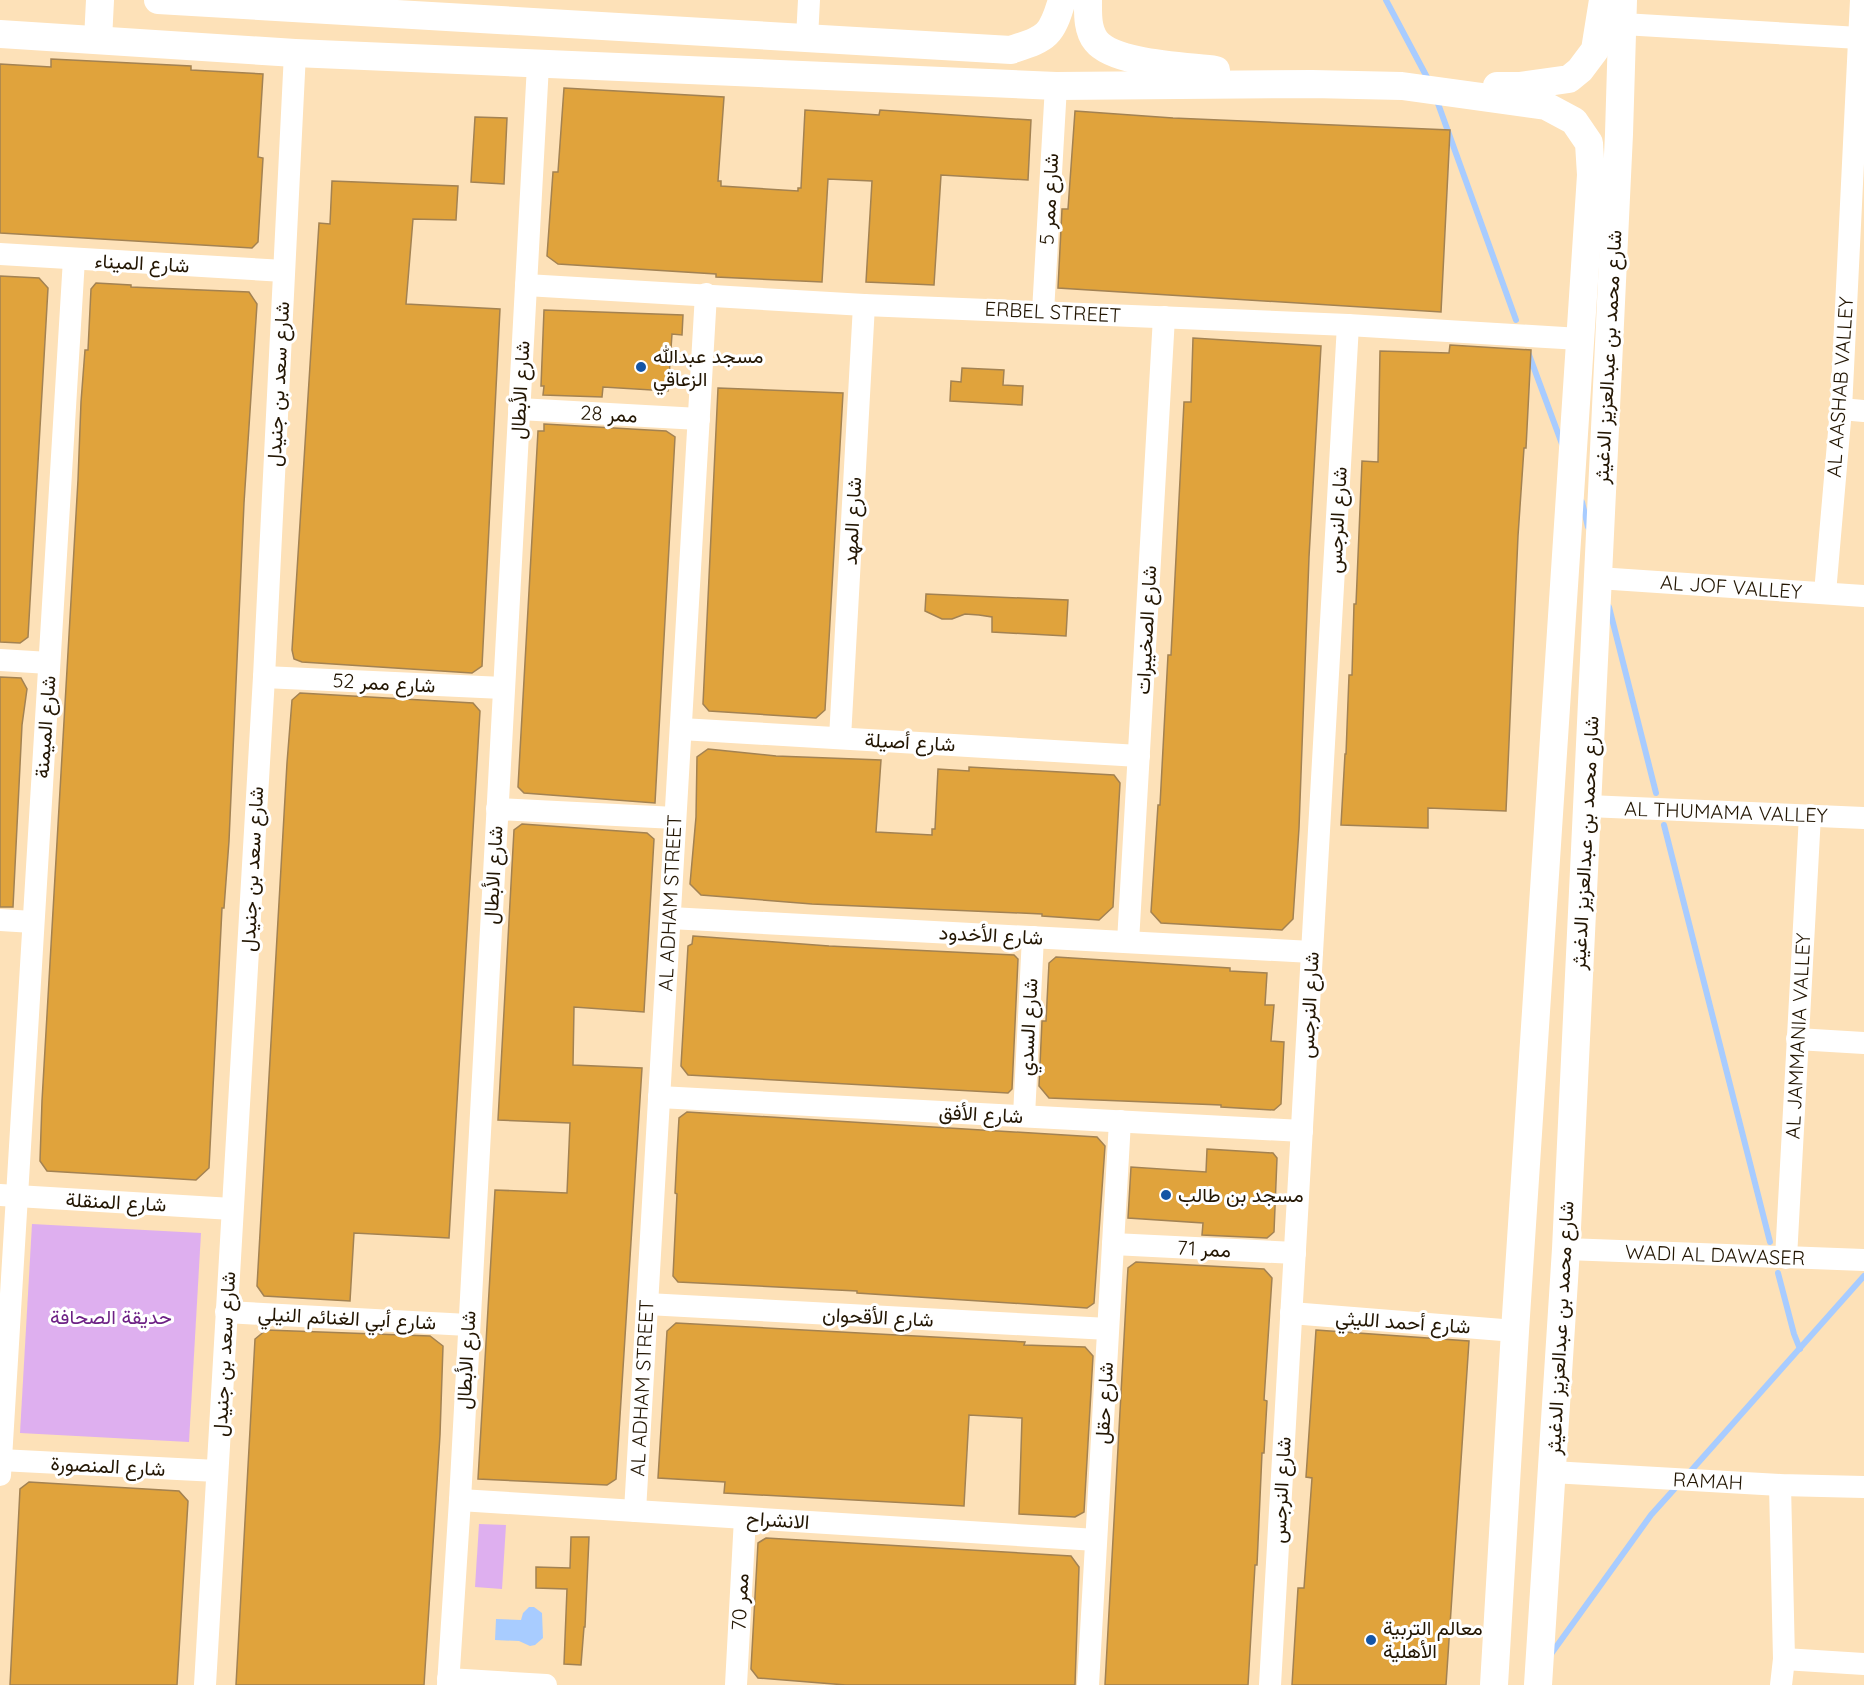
<svg xmlns="http://www.w3.org/2000/svg" width="1864" height="1685" viewBox="0 0 1864 1685" font-family="Quicksand,Vazirmatn,sans-serif">
	<style>
		.green { fill: #deafef }
		.water { fill: #a8ccff }
		.lines { fill: none; stroke-linecap: round; stroke-linejoin: round }
		.stream { stroke: #a8ccff; stroke-width: 6 }
		.building { fill: #e0a33c; stroke: #a38252; stroke-width: 1.5 }
		.minor { stroke: #fff; stroke-width: 22 }
		.tertiary { stroke: #fff; stroke-width: 28 }
		.poi-dot { fill: #1455a5; stroke: #fff; stroke-width: 2 }
		.labels { text-anchor: middle; stroke-width: 6; stroke-linejoin: round; paint-order: stroke }
		.street-label { font-size: 20px; fill: #231603; stroke: #fff }
		.poi-label { font-size: 20px; fill: #231603; stroke: #fff; text-anchor: start }
		.park-label { font-size: 20px; fill: #6d2185; stroke: #fff }
	</style>
	<rect width="100%" height="100%" fill="#fde1b8"/>
	<g class="green">
		<polygon points="32,1224 201,1233 189,1442 20,1433"/>
		<polygon points="479,1524 506,1525 502,1589 475,1587"/>
	</g>
	<polygon class="water" points="529,1607 534,1607 542,1613 543,1638 535,1645 530,1646 519,1641 495,1640 496,1619 521,1620 523,1613"/>
	<g class="lines">
		<g class="stream">
			<polyline points="1386,0 1429,81"/>
			<polyline points="1436,98 1516,320"/>
			<polyline points="1528,352 1562,444"/>
			<polyline points="1582,502 1588,527"/>
			<polyline points="1609,607 1656,793"/>
			<polyline points="1664,825 1770,1242"/>
			<polyline points="1778,1273 1794,1334 1800,1349"/>
			<polyline points="1689,1473 1864,1276"/>
			<polyline points="1551,1654 1651,1515 1678,1485"/>
		</g>
	</g>
	<g class="building">
		<polygon points="51,59 191,66 191,70 263,74 258,157 263,158 258,242 252,248 0,233 0,64 51,67"/>
		<polygon points="564,88 724,97 718,181 721,181 721,186 798,191 798,188 801,188 805,110 879,115 880,110 1031,120 1028,180 941,175 934,285 866,282 872,181 828,179 822,282 716,277 716,274 558,264 547,256 553,172 558,172"/>
		<polygon points="1075,111 1173,118 1450,130 1441,312 1058,288 1062,209 1068,209"/>
		<polygon points="475,117 507,118 504,184 471,182"/>
		<polygon points="332,181 458,186 456,220 413,219 406,304 500,309 482,666 472,673 302,662 294,659 292,650 319,223 330,224"/>
		<polygon points="0,276 39,278 48,288 28,637 20,643 0,642"/>
		<polygon points="96,283 131,285 131,287 249,292 257,304 244,503 229,841 224,908 222,908 209,1168 196,1180 47,1171 40,1161 42,1101 78,480 81,402 85,350 88,350 91,289"/>
		<polygon points="544,310 683,315 682,335 672,334 668,391 603,387 602,397 543,395 544,386 541,386"/>
		<polygon points="1193,338 1321,346 1309,557 1299,828 1293,919 1282,930 1161,923 1151,912 1158,805 1160,805 1168,655 1171,655 1184,402 1191,402"/>
		<polygon points="1450,345 1531,350 1526,448 1524,448 1518,536 1506,811 1428,808 1428,828 1341,825 1345,754 1346,754 1349,675 1352,675 1354,604 1356,604 1362,461 1378,462 1380,351 1449,353"/>
		<polygon points="962,368 1004,370 1003,385 1023,386 1022,405 950,401 951,381 961,382"/>
		<polygon points="718,388 843,393 825,710 816,718 709,711 703,704"/>
		<polygon points="544,424 666,431 675,437 655,803 524,793 518,787 538,431 544,431"/>
		<polygon points="926,594 1068,600 1066,636 992,632 992,617 979,615 965,614 952,619 942,619 925,611"/>
		<polygon points="0,677 21,678 27,689 22,725 13,907 0,907"/>
		<polygon points="300,693 473,703 480,711 449,1238 354,1233 350,1301 264,1296 257,1286 287,763 292,700"/>
		<polygon points="708,749 776,756 881,760 876,832 932,835 932,829 935,829 938,769 969,771 969,767 1114,775 1120,783 1113,907 1099,920 1042,916 1042,914 812,904 701,895 690,884 696,817 697,757"/>
		<polygon points="522,824 647,833 654,839 644,1012 574,1007 573,1065 642,1068 616,1479 607,1485 478,1479 495,1190 567,1193 570,1123 498,1120 514,830"/>
		<polygon points="693,936 829,946 1014,955 1018,959 1012,1089 1008,1093 688,1075 681,1066 688,946 692,944"/>
		<polygon points="1056,957 1230,968 1230,971 1267,973 1265,1005 1274,1005 1271,1041 1284,1042 1281,1104 1274,1110 1221,1107 1221,1105 1049,1098 1039,1086 1042,1021 1046,1021 1049,963"/>
		<polygon points="687,1112 1097,1137 1105,1146 1094,1303 1087,1308 857,1293 857,1291 678,1282 673,1276 677,1194 675,1193 677,1153 679,1118"/>
		<polygon points="1207,1149 1273,1153 1277,1158 1274,1232 1267,1238 1202,1235 1203,1223 1128,1218 1131,1167 1206,1172"/>
		<polygon points="1136,1262 1264,1269 1272,1278 1264,1400 1267,1401 1264,1453 1262,1453 1257,1565 1255,1565 1248,1685 1105,1685 1127,1284 1128,1268"/>
		<polygon points="676,1323 1025,1342 1024,1345 1085,1347 1093,1356 1084,1512 1075,1517 1019,1514 1022,1418 969,1415 964,1506 724,1493 725,1482 658,1478 667,1331"/>
		<polygon points="266,1330 430,1336 443,1346 440,1435 424,1685 236,1685 255,1339"/>
		<polygon points="1316,1330 1469,1341 1446,1685 1292,1685 1298,1588 1304,1588 1312,1478 1306,1477"/>
		<polygon points="29,1482 179,1491 188,1501 177,1685 10,1685 20,1489"/>
		<polygon points="571,1537 589,1537 585,1627 584,1627 581,1665 564,1664 567,1589 536,1588 536,1567 570,1568"/>
		<polygon points="766,1538 1071,1556 1079,1567 1075,1685 846,1685 758,1678 751,1669 758,1543"/>
	</g>
	<g class="lines">
		<g class="minor">
			<polyline points="1623,24 1859,38"/>
			<polyline points="807,38 809,0"/>
			<polyline points="0,254 284,271"/>
			<polyline points="526,285 864,305 1348,325 1580,339"/>
			<polyline points="1043,312 1056,86"/>
			<polyline points="519,409 699,419"/>
			<polyline points="1841,409 1864,411"/>
			<polyline points="1598,578 1864,596"/>
			<polyline points="1825,593 1841,409 1861,0"/>
			<polyline points="0,660 49,663"/>
			<polyline points="264,677 503,688"/>
			<polyline points="681,729 1139,756"/>
			<polyline points="840,738 864,305"/>
			<polyline points="1588,806 1864,818"/>
			<polyline points="497,809 675,818"/>
			<polyline points="670,918 1312,952"/>
			<polyline points="0,920 33,922"/>
			<polyline points="1128,942 1164,317"/>
			<polyline points="1797,1039 1864,1043"/>
			<polyline points="659,1097 1302,1131"/>
			<polyline points="1024,1116 1033,937"/>
			<polyline points="0,1195 232,1209"/>
			<polyline points="1113,1244 1295,1253"/>
			<polyline points="1566,1249 1864,1260"/>
			<polyline points="1786,1258 1810,815"/>
			<polyline points="647,1304 1108,1329"/>
			<polyline points="226,1312 468,1325"/>
			<polyline points="1291,1313 1515,1331"/>
			<polyline points="0,1460 217,1471"/>
			<polyline points="1552,1472 1780,1485 1864,1487"/>
			<polyline points="0,1475 74,259"/>
			<polyline points="1780,1485 1784,1659 1781,1685"/>
			<polyline points="460,1500 1096,1540"/>
			<polyline points="635,1511 706,294"/>
			<polyline points="1784,1659 1864,1664"/>
			<polyline points="448,1679 546,1685"/>
			<polyline points="205,1685 264,677 295,53"/>
			<polyline points="448,1685 460,1500 538,65"/>
			<polyline points="736,1685 745,1518"/>
			<polyline points="1088,1685 1120,1121"/>
			<polyline points="1270,1685 1348,325"/>
		</g>
		<g class="tertiary">
			<path d="M158 0 1011 50C1046 38 1051 38 1062 0"/>
			<path d="M1088 0C1088 13 1087 30 1096 41 1114 64 1187 66 1216 70"/>
			<polyline points="0,34 295,53 1056,86 1312,84 1402,86 1546,106 1574,121 1589,143 1591,175 1515,1331 1494,1685"/>
			<polyline points="98,40 100,0"/>
			<polyline points="1497,86 1519,86 1569,79 1580,70 1595,50 1603,0"/>
			<polyline points="1538,1685 1566,1249 1619,134 1623,0"/>
		</g>
	</g>
	<g class="poi-dot">
		<circle cx="641" cy="367" r="6"/>
		<circle cx="1166" cy="1195" r="6"/>
		<circle cx="1371" cy="1640" r="6"/>
	</g>
	<g class="labels">
		<g class="street-label">
			<text transform="translate(1049 199) rotate(-87)" y="7">شارع ممر 5</text>
			<text transform="translate(142 263) rotate(3)" y="7">شارع الميناء</text>
			<text transform="translate(1053 312) rotate(3)" y="7">ERBEL STREET</text>
			<text transform="translate(1608 357) rotate(-87)" y="7">شارع محمد بن عبدالعزيز الدغيثر</text>
			<text transform="translate(278 384) rotate(-87)" y="7">شارع سعد بن جنيدل</text>
			<text transform="translate(1840 387) rotate(-86)" y="7">AL AASHAB VALLEY</text>
			<text transform="translate(520 390) rotate(-87)" y="7">شارع الأبطال</text>
			<text transform="translate(609 414) rotate(3)" y="7">ممر 28</text>
			<text transform="translate(1337 520) rotate(-87)" y="7">شارع النرجس</text>
			<text transform="translate(852 521) rotate(-87)" y="7">شارع المهد</text>
			<text transform="translate(1731 587) rotate(4)" y="7">AL JOF VALLEY</text>
			<text transform="translate(1146 630) rotate(-87)" y="7">شارع الصخيبرات</text>
			<text transform="translate(384 683) rotate(3)" y="7">شارع ممر 52</text>
			<text transform="translate(45 727) rotate(-86)" y="7">شارع الميمنة</text>
			<text transform="translate(910 742) rotate(3)" y="7">شارع أصيلة</text>
			<text transform="translate(1726 812) rotate(2)" y="7">AL THUMAMA VALLEY</text>
			<text transform="translate(1585 843) rotate(-87)" y="7">شارع محمد بن عبدالعزيز الدغيثر</text>
			<text transform="translate(252 869) rotate(-87)" y="7">شارع سعد بن جنيدل</text>
			<text transform="translate(493 875) rotate(-87)" y="7">شارع الأبطال</text>
			<text transform="translate(670 903) rotate(-87)" y="7">AL ADHAM STREET</text>
			<text transform="translate(991 935) rotate(3)" y="7">شارع الأخدود</text>
			<text transform="translate(1309 1005) rotate(-87)" y="7">شارع النرجس</text>
			<text transform="translate(1028 1027) rotate(-87)" y="7">شارع السدي</text>
			<text transform="translate(1798 1036) rotate(-87)" y="7">AL JAMMANIA VALLEY</text>
			<text transform="translate(981 1114) rotate(3)" y="7">شارع الأفق</text>
			<text transform="translate(116 1202) rotate(3)" y="7">شارع المنقلة</text>
			<text transform="translate(1204 1249) rotate(3)" y="7">ممر 71</text>
			<text transform="translate(1715 1255) rotate(2)" y="7">WADI AL DAWASER</text>
			<text transform="translate(878 1317) rotate(3)" y="7">شارع الأقحوان</text>
			<text transform="translate(347 1318) rotate(3)" y="7">شارع أبي الغنائم النيلي</text>
			<text transform="translate(1403 1322) rotate(4)" y="7">شارع أحمد الليثي</text>
			<text transform="translate(1560 1328) rotate(-87)" y="7">شارع محمد بن عبدالعزيز الدغيثر</text>
			<text transform="translate(224 1354) rotate(-87)" y="7">شارع سعد بن جنيدل</text>
			<text transform="translate(466 1360) rotate(-87)" y="7">شارع الأبطال</text>
			<text transform="translate(642 1388) rotate(-87)" y="7">AL ADHAM STREET</text>
			<text transform="translate(1104 1403) rotate(-87)" y="7">شارع حقل</text>
			<text transform="translate(108 1466) rotate(3)" y="7">شارع المنصورة</text>
			<text transform="translate(1708 1481) rotate(3)" y="7">RAMAH</text>
			<text transform="translate(1281 1490) rotate(-87)" y="7">شارع النرجس</text>
			<text transform="translate(778 1520) rotate(4)" y="7">الانشراح</text>
			<text transform="translate(740 1602) rotate(-87)" y="7">ممر 70</text>
		</g>
		<g class="poi-label">
			<text x="653" y="363">مسجد عبدالله<tspan x="653" dy="23">الزعاقي</tspan></text>
			<text x="1178" y="1202">مسجد بن طالب</text>
			<text x="1383" y="1635">معالم التربية<tspan x="1383" dy="23">الأهلية</tspan></text>
		</g>
		<g class="park-label">
			<text x="111" y="1324">حديقة الصحافة</text>
		</g>
	</g>
</svg>
